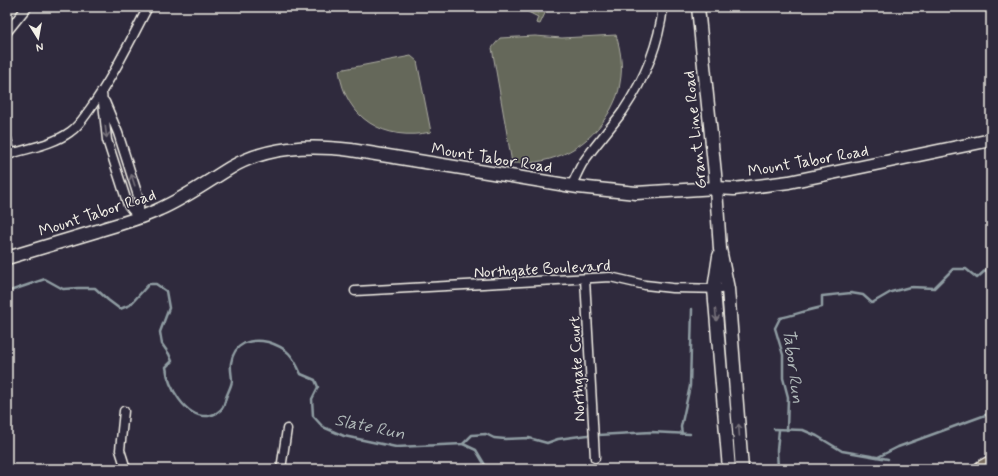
<svg xmlns="http://www.w3.org/2000/svg" width="998" height="476" viewBox="0 0 998 476" font-family="Mynerve,sans-serif">
	<style>
		.park { fill: url(#park-crowns); stroke: #acaca1 }
		.pitch { fill: #65685a; stroke: #acaca1 }
		.lines { fill: none; stroke-linecap: round; stroke-linejoin: round }
		.stream { stroke: #8f9ca2; stroke-width: 2.5 }
		.street-casing { stroke: #f4f1e8; stroke-width: 11 }
		.secondary-casing { stroke: #f4f1e8; stroke-width: 15 }
		.highway-casing { stroke: #f4f1e8; stroke-width: 19 }
		.street { stroke: #2f2a3d; stroke-width: 8 }
		.secondary { stroke: #2f2a3d; stroke-width: 12 }
		.highway { stroke: #76695c; stroke-width: 16 }
		.oneway { stroke: #747079 }
		.labels { text-anchor: middle; stroke-width: 3; stroke-linejoin: round; paint-order: stroke }
		.street-label { font-size: 16px; fill: #f4f1e8; stroke: #2f2a3d }
		.water-label { font-size: 17px; font-style: italic; fill: #b0b9b9; stroke: #2f2a3d }
	</style>
	<defs>
		<pattern id="park-crowns" width="20" height="18" patternUnits="userSpaceOnUse"><rect width="20" height="18" fill="#65685a"/><path d="M2 6a3 3 0 1 1 6 0M12 15a3 3 0 1 1 6 0" fill="none" stroke="#7c7e72"/></pattern>
	</defs>
	<rect width="100%" height="100%" fill="#2f2a3d"/>
	<filter id="ink" filterUnits="userSpaceOnUse"><feTurbulence type="fractalNoise" baseFrequency=".025" numOctaves="2"/><feDisplacementMap in="SourceGraphic" scale="8" xChannelSelector="R" yChannelSelector="G"/><feConvolveMatrix kernelMatrix="1 2 1 2 8 2 1 2 1" color-interpolation-filters="sRGB"/></filter>
	<g filter="url(#ink)">
		<polygon class="park" points="526,7 548,7 540,24 536,23 538,17 524,10"/>
		<g class="pitch">
			<path d="M616 35C621 51 623 67 620 83 619 93 615 101 611 109 590 147 555 165 512 163L492 48 500 38 535 36 562 38Z"/>
			<path d="M411 56 417 61 431 132C385 142 345 119 339 70Z"/>
		</g>
		<g class="lines">
			<g class="stream">
				<path d="M7 292 45 279 63 289 78 288H95L108 300 120 309 130 305 149 284H156L166 291 169 308 160 332 162 344 169 354 172 361 166 367C168 386 185 418 208 416 213 415 220 412 223 407 224 405 224 403 225 401 226 395 231 388 232 381 232 375 230 369 231 363 234 343 250 338 268 342 288 348 293 356 301 374L315 380 318 387 312 399 313 416 323 427 344 436 396 447 463 444 472 435 486 434 494 438 505 439 529 438 547 443 558 439 588 435"/>
				<polyline points="774,429 803,430 817,436 842,451 888,459"/>
				<path d="M787 430 788 397 783 378V355L775 328 780 318C794 315 807 310 822 307V296L851 293 863 295 872 303 891 292 910 287 934 288 953 269H966L977 278 988 268 989 261H991"/>
				<polyline points="682,434 681,427 690,386 692,309"/>
				<polyline points="598,435 651,432 690,434"/>
				<polyline points="463,444 476,450 485,465 489,469"/>
				<polyline points="878,457 898,447 991,413"/>
				<polyline points="778,469 777,450 779,430"/>
			</g>
			<defs>
				<g id="street">
					<polyline points="7,32 27,7"/>
					<polyline points="102,93 107,140 128,205 139,218"/>
					<polyline points="105,102 118,133 139,199 139,218"/>
					<polyline points="7,139 11,154"/>
					<path d="M7 155C28 148 52 145 70 132 79 126 84 117 90 109 113 77 130 41 148 7"/>
					<path d="M571 186C575 179 578 171 582 164 594 146 610 129 623 111 644 80 659 44 663 7"/>
					<polyline points="585,279 595,458"/>
					<polyline points="355,291 610,277 645,285 672,288 728,289"/>
					<polyline points="124,411 120,450 126,469"/>
					<polyline points="281,469 287,429"/>
				</g>
				<g id="secondary">
					<polyline points="698,7 715,174 720,249 728,289 742,469"/>
					<polyline points="719,256 714,289 729,469"/>
					<path d="M7 258C37 249 67 240 97 231 118 224 140 219 160 209 185 198 207 182 230 168 267 146 310 145 351 150L578 187 636 193 716 188 734 189 789 182 991 140"/>
				</g>
				<polyline id="highway" points="982,469 991,464"/>
			</defs>
			<use href="#street" class="street-casing"/>
			<use href="#secondary" class="secondary-casing"/>
			<use href="#highway" class="highway-casing"/>
			<use href="#street" class="street"/>
			<use href="#secondary" class="secondary"/>
			<use href="#highway" class="highway"/>
		</g>
		<defs><path id="oneway-shaft" d="M-6 0H5M1.5-3L5.5 0L1.5 3" fill="none" stroke-width="1.6" stroke-linecap="round" stroke-linejoin="round"/></defs>
		<g class="oneway">
			<use href="#oneway-shaft" transform="translate(106 132) rotate(83)"/>
			<use href="#oneway-shaft" transform="translate(133 180) rotate(-108)"/>
			<use href="#oneway-shaft" transform="translate(716 315) rotate(84)"/>
			<use href="#oneway-shaft" transform="translate(739 430) rotate(-94)"/>
		</g>
	</g>
	<g class="labels">
		<g class="street-label">
			<text transform="translate(694 130) rotate(-96)" y="6">Grant Line Road</text>
			<text transform="translate(492 157) rotate(9)" y="6">Mount Tabor Road</text>
			<text transform="translate(808 160) rotate(-10)" y="6">Mount Tabor Road</text>
			<text transform="translate(97 212) rotate(-18)" y="6">Mount Tabor Road</text>
			<text transform="translate(542 268) rotate(-3)" y="6">Northgate Boulevard</text>
			<text transform="translate(576 369) rotate(-93)" y="6">Northgate Court</text>
		</g>
		<g class="water-label">
			<text transform="translate(794 366) rotate(83)" y="6">Tabor Run</text>
			<text transform="translate(370 426) rotate(12)" y="6">Slate Run</text>
		</g>
	</g>
	<rect width="998" height="476" fill="none" stroke="#2f2a3d" stroke-width="24"/>
	<rect x="12" y="12" width="974" height="452" fill="none" stroke="#f4f1e8" stroke-width="1.5" filter="url(#ink)"/>
	<g transform="translate(38 38) rotate(169)" stroke="#2f2a3d" stroke-width="3" paint-order="stroke">
	<path d="M0-3L7 15L0 10L-7 15Z" fill="#f4f1e8"/>
	<text y="-6" font-size="11" font-weight="bold" text-anchor="middle" fill="#f4f1e8">N</text>
	</g>
</svg>
